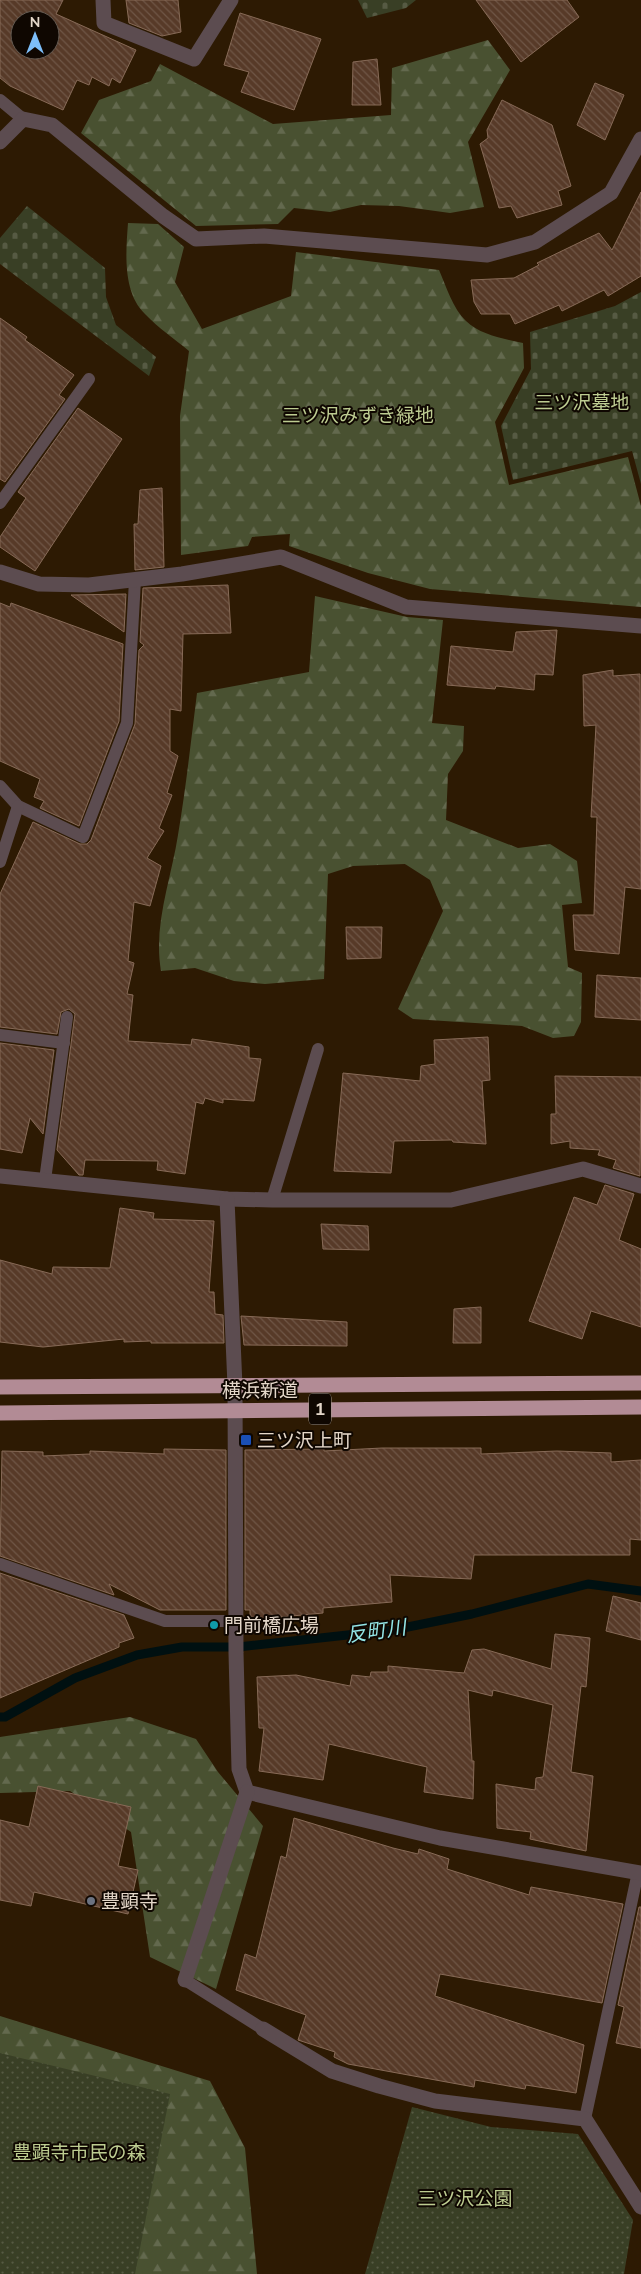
<svg xmlns="http://www.w3.org/2000/svg" width="641" height="2274" viewBox="0 0 641 2274" font-family="Mulish,'Noto Sans JP',sans-serif">
	<style>
		.forest { fill: url(#forest-firs) }
		.cemetery { fill: url(#cemetery-stones) }
		.park { fill: url(#park-dots) }
		.lines { fill: none; stroke-linecap: round; stroke-linejoin: round }
		.stream { stroke: #001011; stroke-width: 9 }
		.building { fill: url(#building-back-hatch); stroke: #876a57; fill-rule: evenodd }
		.lane { stroke: #5c4c50; stroke-width: 12 }
		.street { stroke: #5c4c50; stroke-width: 15 }
		.highway { stroke: #b28b95; stroke-width: 15 }
		.transit-dot { fill: #1a4fb4; stroke: #0f0701; stroke-width: 2 }
		.culture-dot { fill: #0f9aa8; stroke: #0f0701; stroke-width: 2 }
		.worship-dot { fill: #6b7280; stroke: #0f0701; stroke-width: 2 }
		.labels { text-anchor: middle; stroke-width: 4; stroke-linejoin: round; paint-order: stroke }
		.shield { fill: #0f0701; stroke: #a4998d; stroke-width: 1 }
		.shield-label { font-size: 18px; font-weight: bold; fill: #e4d7c9 }
		.park-label { font-size: 19px; fill: #bdcc91; stroke: #0f0701 }
		.street-label { font-size: 19px; fill: #e4d7c9; stroke: #0f0701 }
		.poi-label { font-size: 19px; fill: #e4d7c9; stroke: #0f0701; text-anchor: start }
		.water-label { font-size: 20px; font-style: italic; fill: #93e5e6; stroke: #0f0701 }
	</style>
	<defs>
		<pattern id="forest-firs" width="22" height="20" patternUnits="userSpaceOnUse" patternTransform="scale(1.25)"><rect width="22" height="20" fill="#495131"/><path d="M5 1l3.5 6h-7zM16 11l3.5 6h-7z" fill="#63694e"/></pattern>
		<pattern id="cemetery-stones" width="16" height="16" patternUnits="userSpaceOnUse" patternTransform="scale(1.25)"><rect width="16" height="16" fill="#393f25"/><path d="M2 7V4a2 2 0 0 1 4 0v3zM10 15v-3a2 2 0 0 1 4 0v3z" fill="#565a43"/></pattern>
		<pattern id="park-dots" width="8" height="8" patternUnits="userSpaceOnUse" patternTransform="scale(1.25)"><rect width="8" height="8" fill="#393f25"/><path d="M2 2h.1M6 6h.1" fill="none" stroke="#565a43" stroke-width="1.8" stroke-linecap="round"/></pattern>
		<pattern id="building-back-hatch" width="6" height="6" patternUnits="userSpaceOnUse" patternTransform="scale(1.25)"><rect width="6" height="6" fill="#573a28"/><path d="M-1 5l2 2M0 0l6 6M5-1l2 2" fill="none" stroke="#6f5646"/></pattern>
	</defs>
	<rect width="100%" height="100%" fill="#2d1a03"/>
	<g class="forest">
		<polygon points="488,40 510,70 468,142 484,207 450,213 399,206 361,205 330,212 294,208 278,224 196,226 81,133 99,100 151,81 160,64 273,124 391,115 392,68"/>
		<path d="M128 223 158 224 184 247 175 282 202 329 291 296 296 252 439 270C446 286 453 309 466 321 480 335 505 339 523 343L524 368 495 422 509 485 628 457 641 506V607L430 589 368 573 289 546 290 534 252 537 248 546 181 555 180 416 189 351C175 339 158 328 145 314 122 292 126 251 128 223Z"/>
		<path d="M315 596 407 617 443 620 432 723 464 726 463 751 448 774 446 820 518 848 550 844 577 861 582 903 562 905 568 967 582 973 581 1022 574 1036 553 1038 522 1026 413 1019 398 1009 443 911 430 880 405 864 353 866 328 874 324 979 265 984 234 981 195 968 161 971C153 925 171 880 178 835 186 788 191 740 197 693L309 672Z"/>
		<polygon points="130,1717 196,1739 218,1772 263,1826 216,1989 150,1957 131,1832 70,1791 0,1793 0,1737"/>
		<polygon points="0,2016 210,2081 245,2148 257,2274 0,2274"/>
	</g>
	<g class="cemetery">
		<polygon points="358,0 416,0 406,8 367,18"/>
		<polygon points="27,206 105,268 106,297 116,325 156,357 149,376 0,264 0,238"/>
		<polygon points="641,292 641,484 632,451 513,480 501,426 531,369 530,332 615,306"/>
	</g>
	<g class="park">
		<polygon points="0,2053 170,2094 135,2274 0,2274"/>
		<polygon points="412,2107 491,2127 578,2134 633,2220 624,2274 365,2274"/>
	</g>
	<g class="lines">
		<polyline class="stream" points="0,1717 5,1717 75,1678 137,1655 182,1647 238,1647 393,1630 472,1614 588,1584 641,1591"/>
	</g>
	<g class="building">
		<path d="M0 0H63L56 14 136 50 120 83 112 78 109 86 92 77 89 85 77 80 63 110 10 86 0 78ZM20 20H50V50H20Z"/>
		<polygon points="126,0 178,0 181,32 162,36 129,23"/>
		<polygon points="476,0 567,0 579,17 521,62"/>
		<polygon points="240,13 321,39 294,110 241,92 249,72 224,65"/>
		<polygon points="377,59 381,105 352,105 353,62"/>
		<polygon points="595,83 624,95 605,140 577,125"/>
		<polygon points="502,100 552,125 571,186 558,191 562,205 517,218 511,206 499,208 480,144 488,138 487,130"/>
		<polygon points="641,192 641,276 608,296 604,290 562,311 559,305 515,324 510,314 481,314 474,302 471,280 514,278 539,265 537,263 599,233 612,250"/>
		<polygon points="0,318 27,337 25,340 74,375 59,395 65,399 5,482 0,479"/>
		<polygon points="78,408 122,439 35,571 0,547 0,537 26,498 18,492"/>
		<polygon points="162,488 164,567 135,570 134,524 138,524 140,490"/>
		<polygon points="228,585 231,633 183,634 181,711 170,709 170,751 178,756 167,793 172,795 159,828 164,831 147,858 161,866 150,906 134,902 128,961 134,963 127,994 133,995 128,1041 191,1045 192,1039 249,1047 249,1058 261,1059 254,1101 223,1099 223,1103 205,1098 203,1104 196,1102 185,1174 157,1170 158,1161 85,1160 83,1175 79,1175 57,1150 75,1014 69,1009 61,1012 57,1034 0,1027 0,894 33,822 80,844 87,844 91,840 135,724 139,650 144,645 140,642 143,588"/>
		<polygon points="126,594 124,632 71,595"/>
		<polygon points="0,603 10,607 11,603 123,644 119,721 79,826 40,808 44,801 34,797 40,779 0,761"/>
		<polygon points="557,630 553,675 535,674 534,690 496,686 495,689 447,685 451,646 513,652 516,632"/>
		<polygon points="613,670 613,676 640,674 641,889 625,887 619,954 575,950 573,915 594,915 597,817 591,817 596,725 584,726 583,675"/>
		<polygon points="346,927 382,927 381,958 347,959"/>
		<polygon points="597,975 641,978 641,1020 595,1017"/>
		<polygon points="488,1037 490,1080 482,1081 486,1144 453,1142 452,1140 394,1141 391,1173 334,1171 343,1073 420,1081 421,1066 435,1064 434,1040"/>
		<polygon points="0,1043 54,1050 43,1134 30,1118 22,1153 0,1149"/>
		<polygon points="555,1076 641,1077 640,1176 613,1168 616,1160 598,1155 600,1150 570,1148 570,1141 551,1144 551,1114 556,1114"/>
		<polygon points="605,1185 634,1194 619,1240 641,1249 641,1327 591,1311 582,1339 529,1321 574,1197 597,1205"/>
		<polygon points="120,1208 154,1213 153,1219 214,1221 209,1292 214,1292 215,1314 223,1315 224,1343 151,1343 151,1341 124,1342 124,1339 43,1347 0,1342 0,1260 52,1274 53,1267 110,1268"/>
		<polygon points="321,1224 368,1226 369,1250 323,1249"/>
		<polygon points="481,1307 481,1343 453,1343 454,1309"/>
		<polygon points="241,1316 347,1322 347,1346 244,1345"/>
		<polygon points="382,1448 481,1448 481,1454 557,1451 611,1453 611,1462 641,1460 641,1540 630,1539 630,1555 474,1555 471,1579 390,1575 392,1602 323,1608 323,1613 250,1620 250,1610 245,1610 245,1450 324,1449 324,1451"/>
		<polygon points="164,1449 226,1450 226,1610 160,1610 109,1584 114,1595 0,1556 2,1451 43,1452 43,1456 90,1454 90,1451 164,1454"/>
		<polygon points="0,1573 124,1615 134,1638 119,1643 119,1647 0,1698"/>
		<polygon points="613,1596 641,1603 641,1640 606,1631"/>
		<polygon points="555,1634 590,1638 586,1687 581,1686 571,1772 593,1776 586,1851 530,1839 531,1832 497,1828 496,1784 535,1790 536,1778 543,1777 553,1705 493,1690 492,1696 468,1690 472,1761 474,1761 473,1799 424,1792 427,1767 329,1744 323,1780 259,1771 264,1728 259,1728 257,1677 296,1675 350,1686 352,1675 370,1677 371,1672 388,1672 388,1666 464,1673 472,1650 484,1649 551,1669"/>
		<polygon points="38,1786 131,1807 118,1866 138,1870 128,1914 34,1892 31,1906 0,1900 0,1820 29,1827"/>
		<polygon points="294,1818 393,1848 418,1854 419,1849 449,1859 447,1869 529,1895 531,1887 623,1904 602,2003 440,1974 435,1996 584,2045 576,2093 526,2085 525,2089 475,2080 474,2087 348,2064 334,2057 335,2052 298,2040 306,2015 236,1990 245,1954 256,1958 281,1856 286,1858"/>
		<polygon points="639,1907 641,1907 641,2048 616,2043 624,2007 618,2005"/>
	</g>
	<g class="lines">
		<g class="lane">
			<polyline points="0,100 23,119"/>
			<polyline points="0,503 89,379"/>
			<polyline points="0,786 18,806 83,837 127,723 135,580"/>
			<polyline points="0,862 18,806"/>
			<polyline points="0,1035 64,1043"/>
			<polyline points="45,1180 67,1017"/>
			<polyline points="272,1200 318,1049"/>
			<polyline points="0,1564 165,1621 236,1621"/>
			<polyline points="185,1980 263,2029"/>
			<polyline points="585,2119 638,1872"/>
		</g>
		<g class="street">
			<polyline points="103,0 104,23 194,59 231,0"/>
			<polyline points="0,142 23,119 52,125 163,216 196,239 264,236 487,255 535,242 611,193 641,139"/>
			<polyline points="0,572 39,584 89,585 182,574 281,557 406,607 641,626"/>
			<polyline points="0,1176 227,1199 272,1200 451,1200 583,1169 641,1186"/>
			<polyline points="227,1199 235,1386 236,1653 239,1769 247,1792 440,1838 641,1873"/>
			<polyline points="185,1980 247,1792"/>
			<polyline points="263,2029 332,2071 379,2086 435,2101 585,2119 641,2207"/>
		</g>
		<g class="highway">
			<polyline points="0,1387 641,1383"/>
			<polyline points="0,1413 641,1407"/>
		</g>
	</g>
	<rect class="transit-dot" x="240" y="1434" width="12" height="12" rx="2.5"/>
	<circle class="culture-dot" cx="214" cy="1625" r="5"/>
	<circle class="worship-dot" cx="91" cy="1901" r="5"/>
	<g class="labels">
		<rect class="shield" x="309" y="1393.5" width="22" height="31" rx="4"/>
		<g class="shield-label">
			<text x="320" y="1415">1</text>
		</g>
		<g class="park-label">
			<text x="582" y="409">三ツ沢墓地</text>
			<text x="358" y="422">三ツ沢みずき緑地</text>
			<text x="79" y="2159">豊顕寺市民の森</text>
			<text x="465" y="2205">三ツ沢公園</text>
		</g>
		<g class="street-label">
			<text x="260" y="1397">横浜新道</text>
		</g>
		<g class="poi-label">
			<text x="257" y="1447">三ツ沢上町</text>
			<text x="224" y="1632">門前橋広場</text>
			<text x="101" y="1908">豊顕寺</text>
		</g>
		<g class="water-label">
			<text transform="translate(376 1631) rotate(-8)" y="7">反町川</text>
		</g>
	</g>
	<g transform="translate(35 35)"><circle r="24" fill="#0f0701" stroke="#645a51"/>
	<path d="M0-4L9 19L0 12L-9 19Z" fill="#7dbef9"/>
	<text y="-8" font-size="14" font-weight="bold" text-anchor="middle" fill="#e4d7c9">N</text>
	</g>
</svg>
